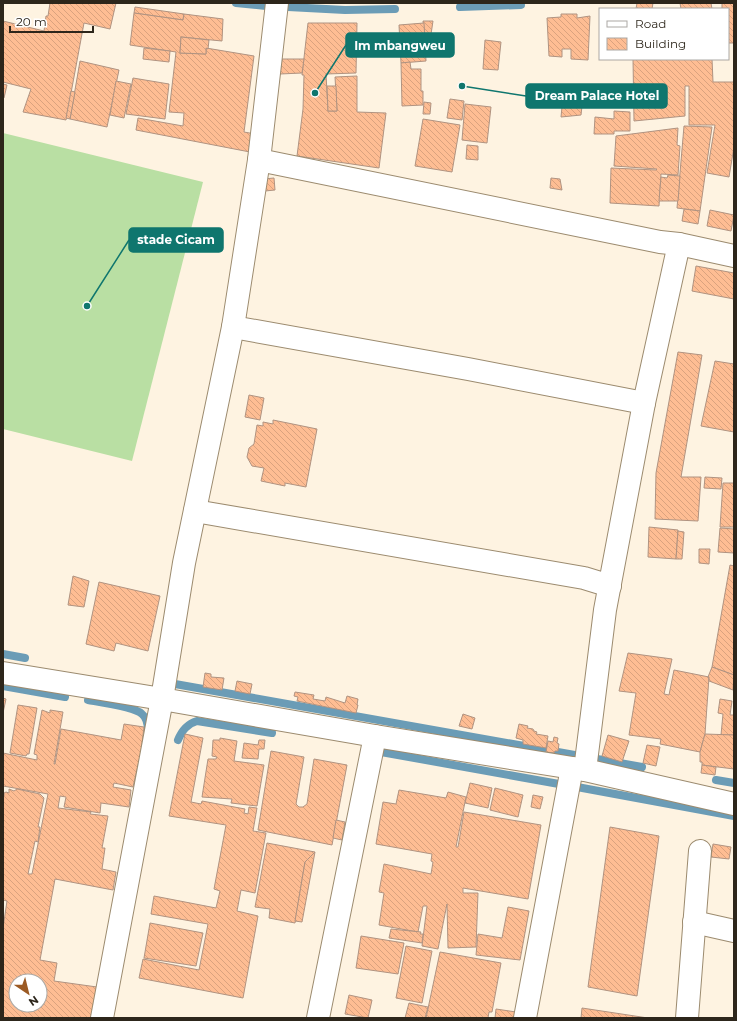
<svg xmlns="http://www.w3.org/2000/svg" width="737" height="1021" viewBox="0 0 737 1021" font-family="Montserrat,sans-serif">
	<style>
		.garden { fill: #b9dfa3 }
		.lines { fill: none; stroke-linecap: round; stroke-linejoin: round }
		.stream { stroke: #6b9cb6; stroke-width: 8 }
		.building { fill: url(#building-back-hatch); stroke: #b09381; fill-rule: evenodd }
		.minor-casing { stroke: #9c8b6f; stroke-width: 24 }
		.minor { stroke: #fff; stroke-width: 22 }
		.leader { fill: none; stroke: #0f766e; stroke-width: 1.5 }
		.callout-dot { fill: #0f766e; stroke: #fff; stroke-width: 1.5 }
		.callout { fill: #0f766e; stroke: #0f766e; stroke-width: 1.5 }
		.callout-label { font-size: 12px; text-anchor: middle; font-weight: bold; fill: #fff }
	</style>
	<defs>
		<pattern id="building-back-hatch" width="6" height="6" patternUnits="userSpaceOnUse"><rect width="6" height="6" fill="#febd93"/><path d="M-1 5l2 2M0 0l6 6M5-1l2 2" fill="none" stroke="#daa27e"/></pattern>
	</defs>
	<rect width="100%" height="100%" fill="#fef3e1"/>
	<polygon class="garden" points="3,133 203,182 132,461 3,429"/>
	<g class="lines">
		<g class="stream">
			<polyline points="236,3 266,6"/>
			<polyline points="288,7 345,10 395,9"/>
			<polyline points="460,7 521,5"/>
			<polyline points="3,654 25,658"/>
			<polyline points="175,684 642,767"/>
			<polyline points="3,686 65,697"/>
			<path d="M88 700C99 702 135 707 142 714 147 718 148 725 148 731"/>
			<path d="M178 740C182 730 187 724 197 721L272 733"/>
			<polyline points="381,752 559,784"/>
			<polyline points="716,780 734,783"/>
			<polyline points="577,787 734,816"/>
		</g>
	</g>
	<g class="building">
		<polygon points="50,3 116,3 110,29 84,23 66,120 23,112 31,89 3,82 3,21 44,31 46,16 48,16"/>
		<polygon points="637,3 653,3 652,9 636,9"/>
		<polygon points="680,3 711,3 712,9 681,9"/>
		<polygon points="722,3 734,3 734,43 728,43 728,9 722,9"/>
		<polygon points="135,7 184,14 183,20 134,13"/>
		<polygon points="134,13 183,20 184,14 223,19 222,41 181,37 180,53 206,54 206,48 254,56 244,132 255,134 250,152 136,130 138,118 183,126 184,113 169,112 176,52 130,45"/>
		<polygon points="561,14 577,14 577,18 590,16 588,60 571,59 571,49 562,49 562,57 549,56 547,18 561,17"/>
		<polygon points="423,21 433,21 430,41 425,41"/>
		<polygon points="308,23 357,23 356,73 326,74 328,111 337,111 335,77 357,76 357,112 386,113 379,168 297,156 303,109 304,75 302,75"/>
		<polygon points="424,23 426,61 401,63 399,25"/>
		<polygon points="181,37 209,40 208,49 206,48 206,54 180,53"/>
		<polygon points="485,40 501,42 498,70 483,69"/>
		<polygon points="144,48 170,51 169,62 143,59"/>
		<polygon points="282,59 304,59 302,73 280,74"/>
		<polygon points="633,59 712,59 713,82 734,82 734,147 729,177 707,173 715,125 689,125 689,86 685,86 685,116 634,121"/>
		<polygon points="80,61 119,70 107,127 70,119"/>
		<polygon points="410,62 411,69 421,69 421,91 423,91 423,105 402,106 401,63"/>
		<polygon points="133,78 169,84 165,119 126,114"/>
		<polygon points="116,81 131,84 124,118 110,115"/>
		<polygon points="3,84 7,85 4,98 3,98"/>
		<polygon points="327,86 336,86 337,111 328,111"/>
		<polygon points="71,91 75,92 70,119 66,118"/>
		<polygon points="450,99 464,101 462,120 447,118"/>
		<polygon points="424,102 431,103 430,114 423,114"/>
		<polygon points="465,104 491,107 487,143 462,140"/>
		<polygon points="582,106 581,115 561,117 562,107"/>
		<polygon points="614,111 630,112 630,131 614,131 614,134 594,134 595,117 614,119"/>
		<polygon points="423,119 460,125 452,172 415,166"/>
		<polygon points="684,126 712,127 700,211 677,208"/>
		<polygon points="678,128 677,145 680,146 678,175 661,174 659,206 610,203 611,168 656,170 657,169 614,166 616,136"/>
		<polygon points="467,145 478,146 478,160 466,159"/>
		<polygon points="668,175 680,176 678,201 659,201 661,177 667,178"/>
		<polygon points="274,178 275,190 265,191 264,179"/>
		<polygon points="551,178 560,179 562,190 550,188"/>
		<polygon points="684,209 700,211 698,224 682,221"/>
		<polygon points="710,210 734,215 731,231 707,226"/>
		<polygon points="696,266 734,273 734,299 692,291"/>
		<polygon points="678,352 702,355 681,477 701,477 698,521 655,519 656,473"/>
		<polygon points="715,361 734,364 734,432 701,426"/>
		<polygon points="249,395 264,398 260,420 245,417"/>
		<polygon points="273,420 317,429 306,487 285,483 285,486 261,481 264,468 252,466 247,457 249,448 254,444 257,425 263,426 263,422 273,424"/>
		<polygon points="705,477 722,478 721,489 704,488"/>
		<polygon points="723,483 734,483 734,527 720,527"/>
		<polygon points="649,527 678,530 676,559 648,557"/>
		<polygon points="720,528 734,529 734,553 718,552"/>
		<polygon points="678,531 684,532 682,559 676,559"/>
		<polygon points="699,549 710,549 709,564 699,563"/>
		<polygon points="730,565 734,566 734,675 712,667"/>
		<polygon points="73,576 89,581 84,607 68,605"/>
		<polygon points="99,582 160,596 148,651 116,643 114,651 86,644"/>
		<polygon points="628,653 672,659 664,694 669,695 674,670 709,677 705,734 700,752 660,744 661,739 629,735 636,693 619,691"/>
		<polygon points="712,667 734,675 733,690 709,681 709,677 708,677"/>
		<polygon points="205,673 211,674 211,677 224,678 222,690 203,687"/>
		<polygon points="237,681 252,684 250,694 235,691"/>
		<polygon points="295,692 314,695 313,699 325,701 326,697 345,703 347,696 358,699 357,705 358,705 356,713 297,701 298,697 294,696"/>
		<polygon points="3,698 6,699 3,713"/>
		<polygon points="720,699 732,701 730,715 734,715 734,735 721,735 723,714 718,713"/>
		<polygon points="18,705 37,708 29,754 27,754 26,756 10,753"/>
		<path d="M42 710 50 713V710L63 712 54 764H55L61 729 121 740 124 724 144 727 141 752 133 787 114 783 113 787 131 790 129 807 101 803 100 813 64 807 66 797 60 796 58 808 91 812 90 814 108 816 102 848H105L102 869 116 872 113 890 55 879 40 960 57 963 54 981 97 987 91 1018H3V928L7 901 3 900V796H4V793L6 792 9 793V789L14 791 17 789 40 794 44 798 38 827H40L38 842 35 841 28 874H32L48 794 3 786V753L37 760V755L34 754ZM16 981H40V1005H16Z"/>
		<polygon points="463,714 475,718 472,729 459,726"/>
		<polygon points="519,724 528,726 527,728 533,729 534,731 537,732 536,734 548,736 546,748 523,744 523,740 516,738"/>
		<polygon points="185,734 203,738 191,802 201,804 202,801 245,809 244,813 248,814 249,807 257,808 253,831 266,833 255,893 241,890 237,911 258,916 243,998 139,978 143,959 199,970 208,924 151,914 154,896 216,908 220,891 214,889 226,825 169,816"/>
		<polygon points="705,734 734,735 734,769 702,765 702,762 700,762 700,752"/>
		<polygon points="608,735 629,741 622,762 602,756"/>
		<polygon points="554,737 558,738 557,743 559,744 558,751 555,751 554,753 546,752 548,741 553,742"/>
		<polygon points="220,738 237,741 234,761 264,765 257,806 231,803 232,799 202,797 208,759 216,759 217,757 212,756 213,740 220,740"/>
		<polygon points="259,740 265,740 264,749 259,749 258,759 242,758 244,743 258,745"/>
		<polygon points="647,745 660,747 656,766 643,763"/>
		<polygon points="271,751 304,757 296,804 299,807 303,807 307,804 314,759 347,765 332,845 258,830"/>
		<polygon points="702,765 716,767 715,775 701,773"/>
		<polygon points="470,783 492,788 488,808 465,803"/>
		<polygon points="495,788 523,795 518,817 490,810"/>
		<polygon points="399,790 446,798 448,792 466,797 456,847 458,847 464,812 541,825 528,899 463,888 463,893 478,893 476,947 448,948 447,904 438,949 422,946 427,906 423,906 418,932 379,925 384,893 379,892 384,864 431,874 433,862 431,861 432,854 376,844 383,802 396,804"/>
		<polygon points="533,795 543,797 540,809 531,807"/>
		<polygon points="336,820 345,822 342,840 333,838"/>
		<polygon points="610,827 659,836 637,996 588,987"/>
		<polygon points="267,843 315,852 305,862 295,923 269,918 270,909 255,907"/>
		<polygon points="713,844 731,847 729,859 711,857"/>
		<polygon points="315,852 302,922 295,921 305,862"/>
		<polygon points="508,907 529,911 520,960 476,955 478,934 502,938"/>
		<polygon points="150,923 203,933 196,966 144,958"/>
		<polygon points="391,929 421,932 420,934 423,934 422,943 389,938"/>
		<polygon points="361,936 404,943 398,974 356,968"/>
		<polygon points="406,946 432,951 422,1003 396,998"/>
		<polygon points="440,952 501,963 492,1012 489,1012 488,1018 426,1018"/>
		<polygon points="349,995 372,1000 368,1018 345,1014"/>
		<polygon points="409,1003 428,1007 425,1018 405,1018"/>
		<polygon points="582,1008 648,1018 581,1018"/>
		<polygon points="496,1009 516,1012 515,1018 495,1018"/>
	</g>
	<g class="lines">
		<defs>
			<g id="minor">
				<polyline points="259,160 660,242 679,244 734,256"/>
				<polyline points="233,327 468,369 644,403"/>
				<polyline points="195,511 584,578 610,586"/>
				<polyline points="3,673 162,699 375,736 585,770 734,804"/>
				<polyline points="585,770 605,610 644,403 679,244"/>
				<polyline points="694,922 734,931"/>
				<polyline points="102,1018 162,699 184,563 233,327 259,160 277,3"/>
				<polyline points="318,1018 375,736"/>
				<polyline points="525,1018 572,768"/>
				<polyline points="687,1018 700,851"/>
			</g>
		</defs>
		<use href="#minor" class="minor-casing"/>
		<use href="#minor" class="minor"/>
	</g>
	<path class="leader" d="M315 93L346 45M462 86L526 96M87 306L129 240"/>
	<g class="callout-dot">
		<circle cx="315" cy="93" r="4"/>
		<circle cx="462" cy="86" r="4"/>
		<circle cx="87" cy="306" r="4"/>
	</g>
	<g class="callout">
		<rect x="346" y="33" width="108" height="24" rx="4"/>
		<rect x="526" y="84" width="141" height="24" rx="4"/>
		<rect x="129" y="228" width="94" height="24" rx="4"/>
	</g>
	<g class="callout-label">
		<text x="400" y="50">Im mbangweu</text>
		<text x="597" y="100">Dream Palace Hotel</text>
		<text x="176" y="244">stade Cicam</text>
	</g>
	<rect width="737" height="1021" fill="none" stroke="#2d261b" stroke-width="8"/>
	<rect x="599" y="8" width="130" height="52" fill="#ffffff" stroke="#aba8a4"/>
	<rect x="607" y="21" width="20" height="6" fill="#ffffff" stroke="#aba8a4"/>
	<text x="635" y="28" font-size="12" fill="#2d261b">Road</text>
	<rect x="607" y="38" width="20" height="12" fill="url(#building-back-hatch)" stroke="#aba8a4"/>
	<text x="635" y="48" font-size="12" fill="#2d261b">Building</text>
	<g transform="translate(28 993) rotate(145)"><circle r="19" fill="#ffffff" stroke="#aba8a4"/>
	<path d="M0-3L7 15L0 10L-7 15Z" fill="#9b5a24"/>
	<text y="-6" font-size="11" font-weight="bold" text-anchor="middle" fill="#2d261b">N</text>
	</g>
	<path d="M10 26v6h83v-6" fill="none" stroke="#2d261b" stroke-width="2"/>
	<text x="16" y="26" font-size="12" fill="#2d261b" stroke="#ffffff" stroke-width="3" paint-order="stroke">20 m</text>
</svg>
